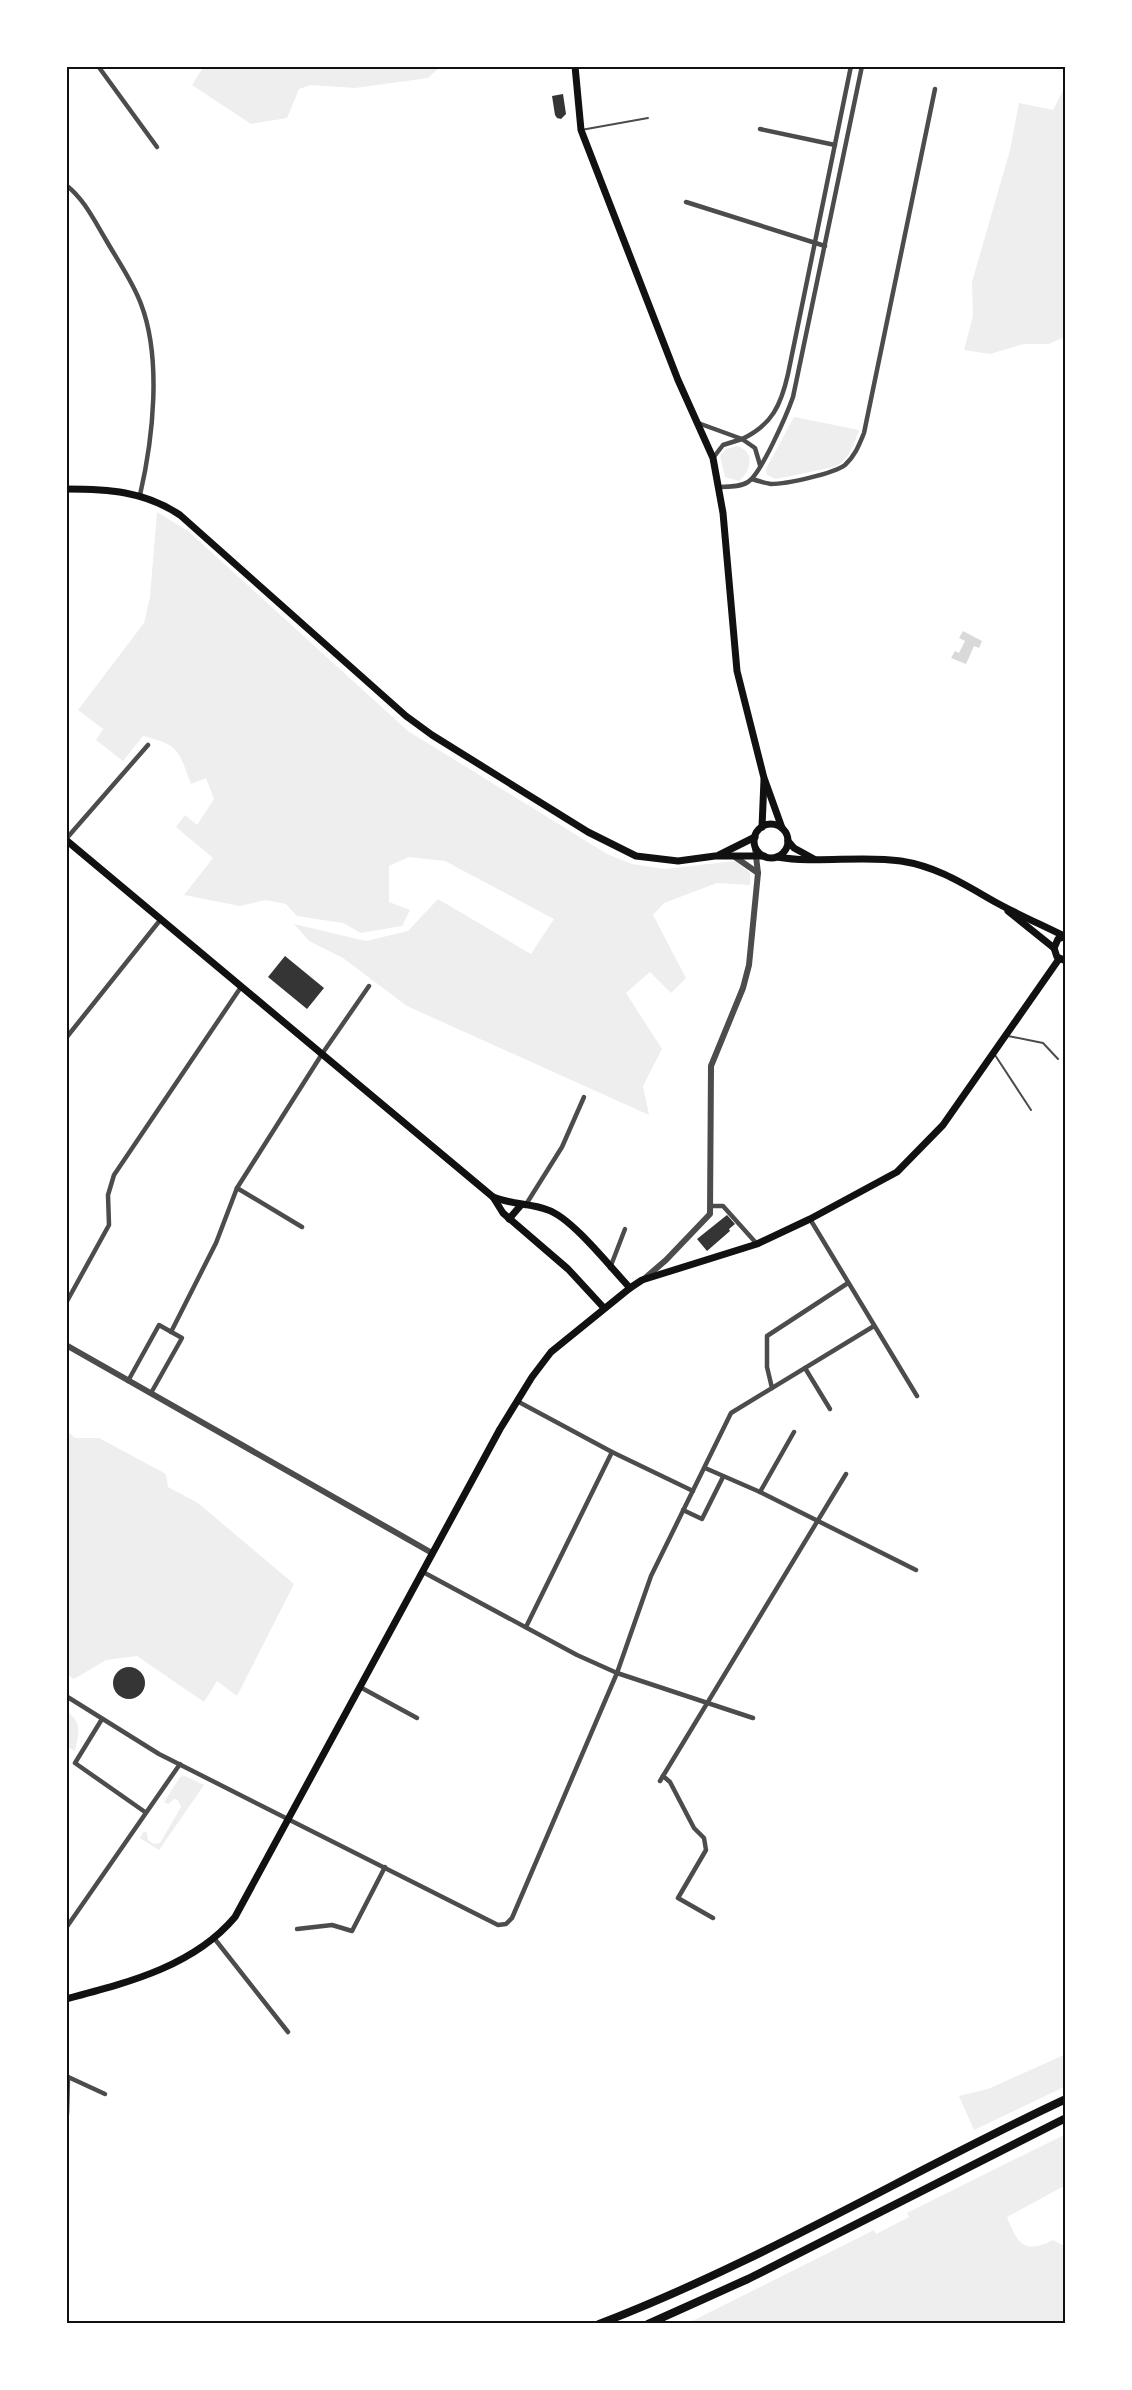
<svg xmlns="http://www.w3.org/2000/svg" width="1132" height="2390" viewBox="0 0 1132 2390" font-family="'Work Sans',sans-serif">
	<style>
		.green { fill: #eee }
		.water { fill: #d9d9d9 }
		.building { fill: #353535 }
		.lines { fill: none; stroke-linecap: round; stroke-linejoin: round }
		.service { stroke: #4c4c4c; stroke-width: 2 }
		.minor { stroke: #4c4c4c; stroke-width: 4.5 }
		.tertiary { stroke: #4c4c4c; stroke-width: 6 }
		.secondary { stroke: #111; stroke-width: 7 }
		.motorway { stroke: #111; stroke-width: 8 }
		.neatline { fill: none; stroke: #111; stroke-width: 2 }
	</style>
	<rect width="100%" height="100%" fill="#fff"/>
	<g class="green">
		<polygon points="204,66 441,66 428,78 355,88 311,85 299,89 287,118 251,124 192,85"/>
		<polygon points="1066,85 1066,337 1048,344 1024,344 990,354 964,350 973,316 972,282 1010,150 1019,103 1053,110"/>
		<path d="M794 417 859 430C853 445 850 460 834 467L776 479 767 475 766 469Z"/>
		<path d="M737 446C756 452 751 471 739 481L725 477 720 456 726 449Z"/>
		<path d="M157 512 188 531 408 731 607 854 632 864 664 869 735 861 750 873V885L717 883 664 903 653 915 686 978 671 993 650 972 626 993 662 1049 643 1086 649 1115 407 1006 343 958 309 941 294 924 366 941 408 931 438 899 531 954 554 919 445 861 409 857 389 866V902L410 910 402 926 361 933 343 923 297 916 286 904 266 900 240 906 184 895 213 858 176 827 185 815 197 825 214 799 206 778 191 784C178 750 180 745 143 736L123 761 96 740 103 729 78 710 144 623 150 597Z"/>
		<polygon points="66,1430 75,1438 99,1438 166,1474 168,1487 198,1503 294,1584 237,1696 217,1681 204,1702 137,1656 106,1660 74,1679 66,1674"/>
		<path d="M66 1711C83 1722 79 1734 75 1751L66 1746Z"/>
		<polygon points="185,1776 204,1785 159,1850 140,1838 144,1831 147,1833 148,1840 154,1844 160,1843 181,1807 178,1800 174,1799 168,1804 164,1802 180,1777"/>
		<polygon points="1066,2054 1066,2086 974,2130 959,2096 988,2089"/>
		<path d="M1066 2134V2185L1007 2217C1017 2243 1024 2255 1053 2240L1066 2247V2324H686L874 2230 876 2234 909 2217 907 2213Z"/>
	</g>
	<polygon class="water" points="963,631 982,641 979,648 974,646 966,664 951,658 955,651 959,653 965,641 959,638"/>
	<g class="building">
		<polygon points="563,94 566,114 561,119 557,118 555,115 552,96"/>
		<polygon points="285,956 324,988 307,1009 268,977"/>
		<polygon points="727,1215 735,1224 729,1229 730,1231 707,1251 697,1239"/>
		<circle cx="129" cy="1683" r="16"/>
	</g>
	<g class="lines">
		<g class="service">
			<polyline points="581,130 648,118"/>
			<polyline points="1008,1036 1043,1043 1058,1059"/>
			<polyline points="995,1055 1031,1110"/>
		</g>
		<g class="minor">
			<polyline points="98,66 157,147"/>
			<polyline points="760,129 835,145"/>
			<path d="M66 185C84 199 94 220 106 240 118 261 133 282 141 304 162 359 153 439 140 495"/>
			<polyline points="686,202 825,246"/>
			<path d="M698 423 742 439C772 425 781 405 788 374L851 66"/>
			<polyline points="713,458 723,445 742,439 755,448 760,465"/>
			<path d="M752 479C758 481 765 483 771 484 786 484 833 474 845 465 855 456 859 445 864 433L935 89"/>
			<path d="M720 487C729 487 740 487 748 482 761 474 787 414 793 397L862 66"/>
			<polyline points="66,839 148,745"/>
			<polyline points="66,1038 161,919"/>
			<polyline points="237,1188 302,1227"/>
			<polyline points="525,1206 562,1147 584,1097"/>
			<polyline points="712,1206 723,1206 757,1244"/>
			<polyline points="810,1219 917,1396"/>
			<polyline points="610,1268 625,1229"/>
			<polyline points="66,1303 109,1225 108,1195 114,1175 241,987"/>
			<polyline points="171,1332 216,1243 237,1188 322,1054 369,986"/>
			<polyline points="805,1368 830,1409"/>
			<polyline points="128,1381 159,1325 182,1338 151,1393"/>
			<polyline points="772,1388 767,1367 767,1336 848,1283"/>
			<polyline points="517,1401 612,1452 693,1491"/>
			<polyline points="705,1468 760,1492 916,1570"/>
			<polyline points="760,1492 794,1432"/>
			<polyline points="683,1510 702,1519 723,1477"/>
			<polyline points="423,1572 577,1655 617,1673 753,1718"/>
			<polyline points="526,1627 612,1452"/>
			<polyline points="360,1687 417,1718"/>
			<polyline points="66,1696 159,1754 498,1925 506,1924 512,1918 617,1673 651,1576 731,1413 874,1326"/>
			<polyline points="102,1719 75,1763 145,1812"/>
			<polyline points="663,1776 670,1782 694,1828 704,1838 706,1850 678,1898 713,1918"/>
			<polyline points="660,1781 846,1474"/>
			<polyline points="66,1928 180,1764"/>
			<polyline points="297,1929 332,1925 352,1931 385,1867"/>
			<polyline points="214,1938 288,2032"/>
			<polyline points="66,2076 105,2094"/>
			<polyline points="67,2114 68,2077"/>
		</g>
		<g class="tertiary">
			<polyline points="735,857 758,873"/>
			<polyline points="644,1279 666,1260 710,1214 711,1066 743,988 749,965 758,873 755,848"/>
			<polyline points="66,1345 432,1553"/>
		</g>
		<g class="secondary">
			<polyline points="575,66 581,130 678,380 713,458 723,513 737,671 764,778 782,828"/>
			<path d="M66 489C108 489 144 491 180 515L406 716 432 735 588 832 636 856 678 861 715 856H764"/>
			<circle cx="771" cy="841" r="17"/>
			<polyline points="762,827 764,780"/>
			<path d="M66 840 493 1197C513 1205 530 1203 548 1210 572 1218 611 1268 630 1288"/>
			<polyline points="788,841 794,848 814,859"/>
			<polyline points="719,855 755,837"/>
			<path d="M777 857C817 864 860 855 901 861 939 867 965 885 997 903 1019 915 1042 925 1064 936"/>
			<polyline points="1008,911 1054,948"/>
			<polyline points="1066,936 1058,939 1054,948 1057,957 1066,961"/>
			<polyline points="493,1197 503,1213 568,1269 604,1308"/>
			<polyline points="509,1219 521,1205"/>
			<path d="M66 1999C126 1983 193 1967 235 1917L500 1429 532 1377 551 1352 630 1288 642 1280 757 1244 810 1219 897 1172 943 1125 1059 959"/>
		</g>
		<g class="motorway">
			<path d="M599 2324C761 2262 909 2172 1066 2099"/>
			<polyline points="648,2324 748,2279 1066,2118"/>
		</g>
	</g>
	<rect width="1132" height="2390" fill="none" stroke="#ffffff" stroke-width="135"/>
	<rect x="68" y="68" width="996" height="2254" class="neatline"/>
</svg>
